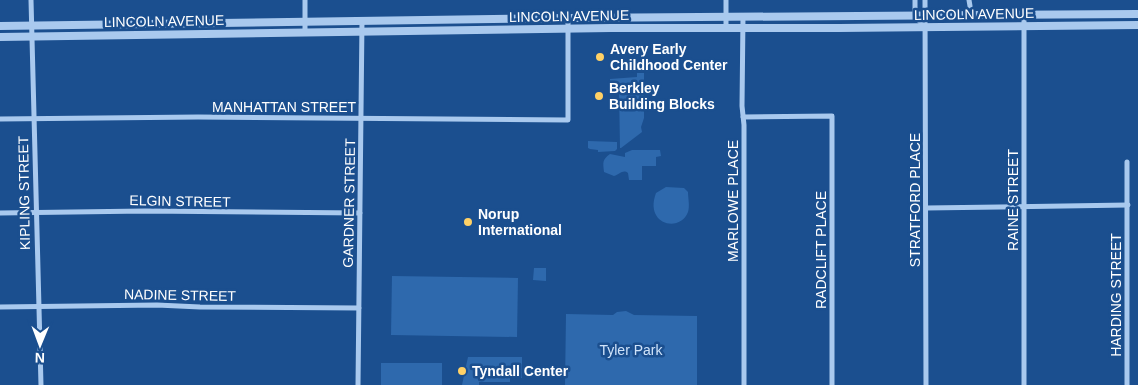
<svg xmlns="http://www.w3.org/2000/svg" width="1138" height="385" viewBox="0 0 1138 385" font-family="Arial,sans-serif">
	<style>
		.green { fill: #2e69ad }
		.lines { fill: none; stroke-linecap: round; stroke-linejoin: round }
		.minor { stroke: #a9c9ee; stroke-width: 5 }
		.tertiary { stroke: #a9c9ee; stroke-width: 8 }
		.poi-dot { fill: #ffd166; stroke: #1b4f8f; stroke-width: 2 }
		.labels { text-anchor: middle; stroke-width: 5; stroke-linejoin: round; paint-order: stroke }
		.street-label { font-size: 14px; fill: #fff; stroke: #1b4f8f }
		.poi-label { font-size: 14px; font-weight: bold; fill: #fff; stroke: #1b4f8f; text-anchor: start }
		.park-label { font-size: 14px; fill: #cfe3fa; stroke: #1b4f8f }
	</style>
	<rect width="100%" height="100%" fill="#1b4f8f"/>
	<g class="green">
		<polygon points="637,73 644,73 644,118 641,127 642,132 621,148 620,148 619,88 610,87 610,79 637,77"/>
		<polygon points="588,141 617,142 617,149 615,151 598,152 598,150 590,149 588,148"/>
		<path d="M632 150H660L661 156 656 157V166H642V180H629L628 173C623 169 620 174 614 176L604 172C603 162 602 160 610 154L625 157V153Z"/>
		<path d="M666 187 684 188 688 192C688 198 690 206 688 212 680 233 644 225 656 193Z"/>
		<polygon points="534,268 546,268 546,281 533,280"/>
		<polygon points="392,276 518,278 517,337 391,335"/>
		<polygon points="626,311 634,315 697,316 697,385 565,385 566,314 613,315 617,312"/>
		<polygon points="468,357 522,357 522,378 510,377 510,382 479,382 479,385 462,385"/>
		<rect x="381" y="363" width="61" height="22"/>
	</g>
	<g class="lines">
		<g class="minor">
			<polyline points="31,0 41,385"/>
			<polyline points="305,0 305,31"/>
			<polyline points="726,0 726,28"/>
			<polyline points="915,0 915,16 925,27"/>
			<polyline points="925,0 926,385"/>
			<polyline points="969,0 970,6"/>
			<polyline points="1024,15 1024,385"/>
			<polyline points="743,17 742,106 744,125 744,385"/>
			<polyline points="743,117 832,116 832,385"/>
			<polyline points="0,119 198,117 568,120 568,18"/>
			<polyline points="1127,162 1127,385"/>
			<polyline points="926,208 1128,205"/>
			<polyline points="0,213 145,211 360,213"/>
			<polyline points="0,307 157,305 200,307 359,308"/>
			<polyline points="358,385 362,21"/>
		</g>
		<g class="tertiary">
			<polyline points="0,26 568,18 1138,14"/>
			<polyline points="0,37 611,28 839,28 1138,25"/>
		</g>
	</g>
	<g class="poi-dot">
		<circle cx="600" cy="57" r="5"/>
		<circle cx="599" cy="96" r="5"/>
		<circle cx="468" cy="222" r="5"/>
		<circle cx="462" cy="371" r="5"/>
	</g>
	<g class="labels">
		<g class="street-label">
			<text transform="translate(974 14) rotate(-1)" y="5">LINCOLN AVENUE</text>
			<text transform="translate(569 16) rotate(-1)" y="5">LINCOLN AVENUE</text>
			<text transform="translate(164 21) rotate(-1)" y="5">LINCOLN AVENUE</text>
			<text x="284" y="112">MANHATTAN STREET</text>
			<text transform="translate(24 193) rotate(-91)" y="5">KIPLING STREET</text>
			<text transform="translate(915 200) rotate(-90)" y="5">STRATFORD PLACE</text>
			<text transform="translate(1013 200) rotate(-90)" y="5">RAINE STREET</text>
			<text transform="translate(180 201) rotate(1)" y="5">ELGIN STREET</text>
			<text transform="translate(733 201) rotate(-90)" y="5">MARLOWE PLACE</text>
			<text transform="translate(349 203) rotate(-89)" y="5">GARDNER STREET</text>
			<text transform="translate(821 250) rotate(-90)" y="5">RADCLIFT PLACE</text>
			<text transform="translate(180 295) rotate(1)" y="5">NADINE STREET</text>
			<text transform="translate(1116 295) rotate(-90)" y="5">HARDING STREET</text>
		</g>
		<g class="poi-label">
			<text x="610" y="54">Avery Early<tspan x="610" dy="16">Childhood Center</tspan></text>
			<text x="609" y="93">Berkley<tspan x="609" dy="16">Building Blocks</tspan></text>
			<text x="478" y="219">Norup<tspan x="478" dy="16">International</tspan></text>
			<text x="472" y="376">Tyndall Center</text>
		</g>
		<g class="park-label">
			<text x="631" y="355">Tyler Park</text>
		</g>
	</g>
	<g transform="translate(40 345) rotate(181)" stroke="#1b4f8f" stroke-width="4" paint-order="stroke">
	<path d="M0-4L9 19L0 12L-9 19Z" fill="#ffffff"/>
	<text y="-8" font-size="14" font-weight="bold" text-anchor="middle" fill="#ffffff">N</text>
	</g>
</svg>
